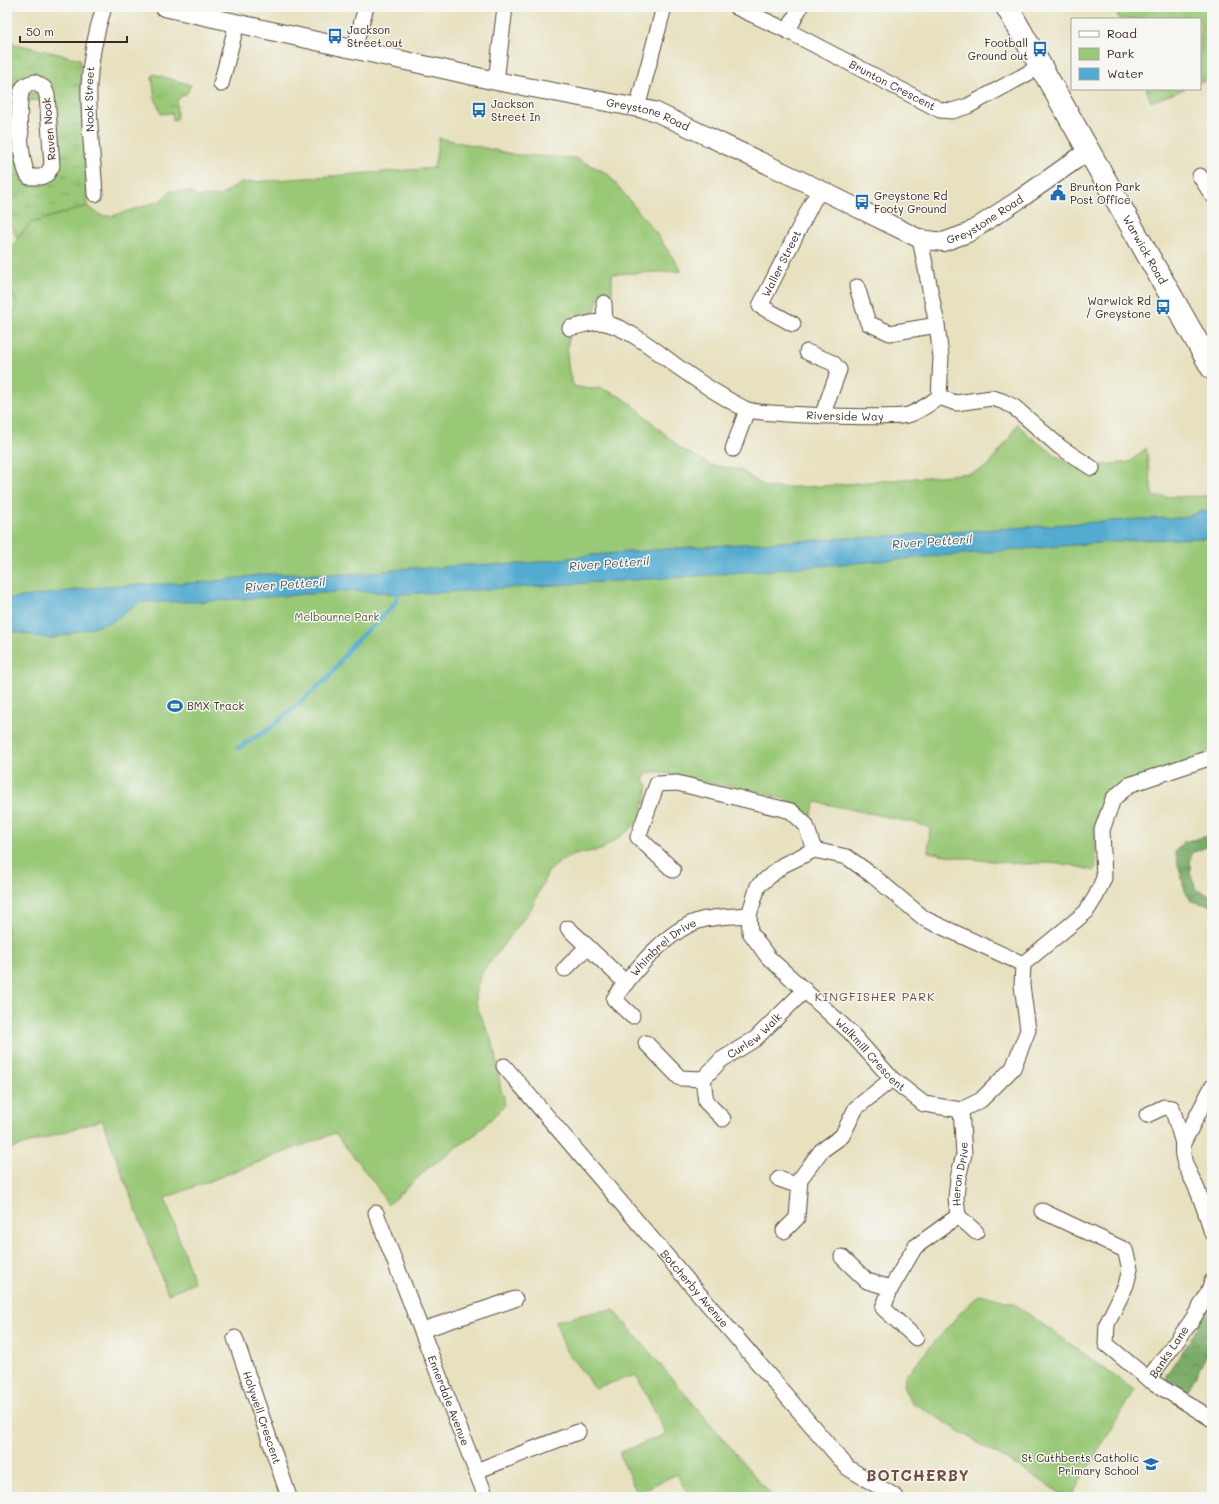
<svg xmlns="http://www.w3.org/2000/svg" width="1219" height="1504" viewBox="0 0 1219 1504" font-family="Mali,sans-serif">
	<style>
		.grass { fill: url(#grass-tufts); stroke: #6a794a }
		.forest { fill: url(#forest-crowns); stroke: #5a6b42 }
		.green { fill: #99c876; stroke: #6a794a }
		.water { fill: #52abd0; stroke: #466a77 }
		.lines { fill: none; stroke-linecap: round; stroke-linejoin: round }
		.stream { stroke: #52abd0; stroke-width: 4.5 }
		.minor-casing { stroke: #554536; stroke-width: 17 }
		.tertiary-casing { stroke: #554536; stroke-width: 20 }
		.primary-casing { stroke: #554536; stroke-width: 24 }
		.minor { stroke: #fff; stroke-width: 15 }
		.tertiary { stroke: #fff; stroke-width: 18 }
		.primary { stroke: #fff; stroke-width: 22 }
		.labels { text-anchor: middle; stroke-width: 3; stroke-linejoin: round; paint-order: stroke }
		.poi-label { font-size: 11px; fill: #3b2a1e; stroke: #f6f6f2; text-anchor: start }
		.street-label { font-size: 11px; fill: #3b2a1e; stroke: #f6f6f2 }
		.park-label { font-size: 11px; fill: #575938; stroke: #f6f6f2 }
		.water-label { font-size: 12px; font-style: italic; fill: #43575c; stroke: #f6f6f2 }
		.neighbourhood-label { font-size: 12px; letter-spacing: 1px; fill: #744d40; stroke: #f6f6f2 }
		.district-label { font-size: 15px; font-weight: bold; letter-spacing: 1px; fill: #744d40; stroke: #f6f6f2 }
	</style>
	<defs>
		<pattern id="grass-tufts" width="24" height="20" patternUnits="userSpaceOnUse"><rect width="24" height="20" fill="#99c876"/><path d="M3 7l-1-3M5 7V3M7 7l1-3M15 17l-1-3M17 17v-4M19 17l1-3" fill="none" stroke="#7ea360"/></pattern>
		<pattern id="forest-crowns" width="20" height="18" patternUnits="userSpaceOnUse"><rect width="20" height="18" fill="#7aac67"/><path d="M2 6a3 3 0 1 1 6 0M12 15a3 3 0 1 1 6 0" fill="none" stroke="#658c54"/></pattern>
	</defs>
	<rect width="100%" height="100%" fill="#f6f6f2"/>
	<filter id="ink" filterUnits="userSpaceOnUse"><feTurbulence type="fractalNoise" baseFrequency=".025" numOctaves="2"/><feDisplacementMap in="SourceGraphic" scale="8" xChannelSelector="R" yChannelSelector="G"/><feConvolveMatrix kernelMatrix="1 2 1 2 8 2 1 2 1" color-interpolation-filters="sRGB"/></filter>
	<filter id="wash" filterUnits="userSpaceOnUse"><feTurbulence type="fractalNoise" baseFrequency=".012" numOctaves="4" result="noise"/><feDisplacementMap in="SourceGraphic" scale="16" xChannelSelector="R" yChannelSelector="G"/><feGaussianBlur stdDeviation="0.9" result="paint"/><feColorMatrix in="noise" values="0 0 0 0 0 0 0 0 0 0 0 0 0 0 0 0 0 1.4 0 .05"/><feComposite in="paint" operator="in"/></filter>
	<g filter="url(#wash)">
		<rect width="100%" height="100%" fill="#e7e1bf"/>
		<g class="grass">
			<polygon points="7,42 80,59 87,206 31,223 17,238 7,218 7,143 15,143 21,168 46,181 51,103 31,78 17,118 7,121"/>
			<path d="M154 74 191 85 187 93C172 102 178 103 177 119L173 120 172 113 161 114 155 98 152 77Z"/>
			<polygon points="36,92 38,92 44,100 25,101 28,94"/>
			<polygon points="7,280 18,306 14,314 7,318"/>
		</g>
		<g class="forest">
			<polygon points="1212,835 1212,845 1191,853 1190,871 1196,890 1212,896 1212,906 1191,901 1185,891 1175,852 1183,842"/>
			<polygon points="1212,1291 1212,1345 1188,1390 1181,1392 1167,1385 1166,1375 1198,1328"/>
		</g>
		<g class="green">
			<polygon points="1115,7 1212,7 1212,79 1200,83 1200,19 1119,19"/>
			<polygon points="1146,89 1185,89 1151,102"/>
			<path d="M439 138 517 155 575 158 607 173 656 233 682 271 612 274V296L598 298 594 313 570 324C568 347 564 364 574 386L588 389 601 388 621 397 633 405 680 448 710 465 740 470 767 488 824 486 972 473 987 467 1008 440 1017 424 1033 439 1071 466H1091L1130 462 1146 448 1153 497 1212 496V750L1111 795C1090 814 1095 827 1096 853 1096 859 1097 866 1094 871L1071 865 1047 863 1023 864 970 859 928 852 930 828 916 823 816 802 810 817C796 792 722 786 695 781 682 778 668 772 655 772 650 771 646 775 643 779L648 785 646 799 639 818 632 828 601 850 575 854 560 862 548 872 531 909 481 974 475 995 478 1011 490 1036 496 1055 501 1091 504 1097V1106L477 1133 427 1169 388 1205 375 1184 335 1133 165 1198 194 1282 168 1294 102 1120 7 1150V318L14 314 18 306 7 280V251L31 223 87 206 102 216H112L160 201 170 191 190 192 198 197 220 196 240 183 434 168Z"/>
			<polygon points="980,1294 1013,1303 1134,1390 1071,1497 1067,1497 912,1402 904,1389 905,1376 961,1312"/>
			<polygon points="614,1310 763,1486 773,1497 688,1497 677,1474 637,1493 619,1453 666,1434 636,1375 595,1388 566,1351 555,1321 600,1311"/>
		</g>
		<polygon class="water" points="1212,511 1212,538 1135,540 695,576 446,592 398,594 378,592 350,591 197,602 139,602 112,622 50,639 7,630 7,599 108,586 209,582 266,574 362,574 408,568 435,568 464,565 521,564 592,555 691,547 955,532 1140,519 1181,518 1200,512"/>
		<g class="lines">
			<polyline class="stream" points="238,748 273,726 328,678 352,645 394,605 398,594 397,589"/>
		</g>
	</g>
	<g filter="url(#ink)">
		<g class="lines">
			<defs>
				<g id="minor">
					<path id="s1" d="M736 7 788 31 940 110 952 111 968 106 1041 66"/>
					<polyline points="788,31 800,7"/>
					<polyline points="354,49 366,7"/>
					<polyline points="496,81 505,7"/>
					<path d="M34 82 44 88 47 95 52 166 47 174 41 177H29C20 167 16 99 23 88 26 84 29 83 34 82Z"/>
					<polyline points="221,84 237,23"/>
					<polyline points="637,108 664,7"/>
					<polyline points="7,134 21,132"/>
					<polyline points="1200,176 1212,195"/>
					<path id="s2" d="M95 194C93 158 88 121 89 86 90 59 96 32 104 7"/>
					<polyline points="920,239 937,325 941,357 939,397 956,403 992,398 1002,401 1014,407 1060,447 1092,468"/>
					<polyline points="857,287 868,323 890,333 937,325"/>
					<polyline points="604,303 605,323"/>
					<path id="s3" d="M793 324 760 306 813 201 821 190"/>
					<path id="s4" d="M570 328C581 326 595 320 606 323 633 331 656 351 678 367 699 382 722 397 745 409 758 415 891 419 908 415 920 411 929 404 939 397"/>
					<polyline points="807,352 833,363 839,370 822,416"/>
					<polyline points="733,449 747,410"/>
					<polyline points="673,870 638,837 657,784 677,783 791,811 806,825 814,850"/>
					<polyline points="568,928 626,983"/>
					<path id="s5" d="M1023 964 925 919 872 875 847 857 814 850 783 865 758 886 749 915 750 932 768 957 850 1032 892 1079 924 1104 961 1110 981 1100 1013 1068 1028 1030 1022 985 1023 964 1086 912 1096 896 1104 878 1102 830 1113 799 1129 785 1212 757"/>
					<polyline points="565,969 587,947"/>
					<path id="s6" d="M632 1016 614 999C634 971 671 925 706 919 720 916 735 916 749 915"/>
					<polyline points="646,1043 680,1078 703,1079"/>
					<path id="s7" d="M504 1066 848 1468 896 1497"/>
					<path d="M1212 1087 1183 1143C1180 1161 1190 1173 1197 1189 1203 1204 1208 1218 1212 1233"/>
					<polyline points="1147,1115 1164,1107 1172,1108 1183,1143"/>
					<path id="s8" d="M723 1119 706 1102 703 1079 721 1060 755 1039 805 990"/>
					<polyline points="779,1179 799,1186"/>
					<polyline points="1042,1211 1125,1250 1130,1269 1126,1285 1107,1324 1106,1344 1148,1379"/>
					<path id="s9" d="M376 1213 486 1497"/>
					<polyline points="958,1216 976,1232"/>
					<polyline points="784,1231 797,1218 800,1179 821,1151 842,1136 856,1108 892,1079"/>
					<polyline points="842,1257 867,1281 891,1288"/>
					<path d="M1212 1281C1205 1309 1166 1354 1148 1379L1212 1419"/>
					<polyline points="422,1330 515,1299"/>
					<path id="s10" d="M235 1338 289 1497"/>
					<path id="s11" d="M916 1338 883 1308 891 1288 915 1247 958 1216 956 1198 958 1178 964 1154 961 1110"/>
					<polyline points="476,1471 578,1432"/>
				</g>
				<g id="tertiary">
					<path id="s12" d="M164 7 496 81 654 111 821 190 920 239 943 242 968 233 1020 199 1088 151"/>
				</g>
				<g id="primary">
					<path id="s13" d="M1007 7 1212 368"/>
				</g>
			</defs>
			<use href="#minor" class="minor-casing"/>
			<use href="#tertiary" class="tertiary-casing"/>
			<use href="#primary" class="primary-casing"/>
			<use href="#minor" class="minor"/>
			<use href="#tertiary" class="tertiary"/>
			<use href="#primary" class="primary"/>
		</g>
	</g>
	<defs>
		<symbol id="bus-bare" viewBox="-9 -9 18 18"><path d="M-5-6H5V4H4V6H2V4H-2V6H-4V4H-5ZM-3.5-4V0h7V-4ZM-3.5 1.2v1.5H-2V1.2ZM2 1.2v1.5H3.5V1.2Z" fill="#1f6fb2" stroke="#f6f6f2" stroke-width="2.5" paint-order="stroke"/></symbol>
		<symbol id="civic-bare" viewBox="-9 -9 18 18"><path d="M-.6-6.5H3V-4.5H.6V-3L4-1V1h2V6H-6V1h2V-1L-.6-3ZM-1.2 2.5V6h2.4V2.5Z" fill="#1f6fb2" stroke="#f6f6f2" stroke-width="2.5" paint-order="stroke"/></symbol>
		<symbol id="stadium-bare" viewBox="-9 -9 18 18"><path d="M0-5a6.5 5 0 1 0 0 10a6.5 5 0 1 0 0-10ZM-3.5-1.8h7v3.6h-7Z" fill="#1f6fb2" stroke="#f6f6f2" stroke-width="2.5" paint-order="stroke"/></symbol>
		<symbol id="school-bare" viewBox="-9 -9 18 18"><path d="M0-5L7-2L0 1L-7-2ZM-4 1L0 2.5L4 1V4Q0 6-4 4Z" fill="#1f6fb2" stroke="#f6f6f2" stroke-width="2.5" paint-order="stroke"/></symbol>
	</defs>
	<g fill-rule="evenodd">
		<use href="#bus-bare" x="324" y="25" width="22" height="22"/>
		<use href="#bus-bare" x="1029" y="38" width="22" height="22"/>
		<use href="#bus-bare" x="468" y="99" width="22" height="22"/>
		<use href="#civic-bare" x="1047" y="182" width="22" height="22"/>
		<use href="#bus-bare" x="851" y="191" width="22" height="22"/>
		<use href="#bus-bare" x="1152" y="296" width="22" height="22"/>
		<use href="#stadium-bare" x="164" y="695" width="22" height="22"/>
		<use href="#school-bare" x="1140" y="1453" width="22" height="22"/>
	</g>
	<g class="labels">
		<g class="poi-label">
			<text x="347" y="34">Jackson<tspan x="347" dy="13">Street out</tspan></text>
			<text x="1028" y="47" text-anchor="end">Football<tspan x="1028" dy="13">Ground out</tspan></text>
			<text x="491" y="108">Jackson<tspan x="491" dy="13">Street In</tspan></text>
			<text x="1070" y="191">Brunton Park<tspan x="1070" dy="13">Post Office</tspan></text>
			<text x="874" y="200">Greystone Rd<tspan x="874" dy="13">Footy Ground</tspan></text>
			<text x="1151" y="305" text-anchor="end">Warwick Rd<tspan x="1151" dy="13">/ Greystone</tspan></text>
			<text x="187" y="710">BMX Track</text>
			<text x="1139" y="1462" text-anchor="end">St Cuthberts Catholic<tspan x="1139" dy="13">Primary School</tspan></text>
		</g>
		<g class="street-label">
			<text dy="4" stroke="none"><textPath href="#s1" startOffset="175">Brunton Crescent</textPath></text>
			<text dy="4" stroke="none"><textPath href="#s2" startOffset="95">Nook Street</textPath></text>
			<text dy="4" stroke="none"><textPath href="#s12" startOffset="496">Greystone Road</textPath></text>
			<text transform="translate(49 129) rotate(-95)" y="4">Raven Nook</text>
			<text dy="4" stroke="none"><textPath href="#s12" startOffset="867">Greystone Road</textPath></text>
			<text dy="4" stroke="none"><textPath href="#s13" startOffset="279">Warwick Road</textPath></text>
			<text dy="4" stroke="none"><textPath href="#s3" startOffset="85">Waller Street</textPath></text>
			<text dy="4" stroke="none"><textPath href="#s4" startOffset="301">Riverside Way</textPath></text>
			<text dy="4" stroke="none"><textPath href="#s6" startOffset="97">Whimbrel Drive</textPath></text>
			<text dy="4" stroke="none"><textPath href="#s8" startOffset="115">Curlew Walk</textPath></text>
			<text dy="4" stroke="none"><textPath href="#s5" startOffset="528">Walkmill Crescent</textPath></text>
			<text dy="4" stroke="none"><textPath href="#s11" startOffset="209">Heron Drive</textPath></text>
			<text dy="4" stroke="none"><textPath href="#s7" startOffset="293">Botcherby Avenue</textPath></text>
			<text transform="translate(1169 1352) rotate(-56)" y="4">Banks Lane</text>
			<text dy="4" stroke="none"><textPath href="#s9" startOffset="201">Ennerdale Avenue</textPath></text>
			<text dy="4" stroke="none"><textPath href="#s10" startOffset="84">Holywell Crescent</textPath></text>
		</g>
		<g class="park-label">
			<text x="337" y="621">Melbourne Park</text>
		</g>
		<g class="water-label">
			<text transform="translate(932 542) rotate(-4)" y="4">River Petteril</text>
			<text transform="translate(609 564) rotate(-4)" y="4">River Petteril</text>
			<text transform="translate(285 585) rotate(-4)" y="4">River Petteril</text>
		</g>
		<g class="neighbourhood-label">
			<text x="875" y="1001">KINGFISHER PARK</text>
		</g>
		<g class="district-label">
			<text x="918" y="1481">BOTCHERBY</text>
		</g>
	</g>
	<rect width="1219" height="1504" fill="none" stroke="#f6f6f2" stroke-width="24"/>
	<rect x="1071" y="18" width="130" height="72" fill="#f6f6f2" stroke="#aba49d"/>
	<rect x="1079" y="31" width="20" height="6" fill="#ffffff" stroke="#aba49d"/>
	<text x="1107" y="38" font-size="12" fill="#3b2a1e">Road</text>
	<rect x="1079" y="48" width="20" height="12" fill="#99c876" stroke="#aba49d"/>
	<text x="1107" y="58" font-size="12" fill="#3b2a1e">Park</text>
	<rect x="1079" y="68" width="20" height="12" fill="#52abd0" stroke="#aba49d"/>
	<text x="1107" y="78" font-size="12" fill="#3b2a1e">Water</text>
	<path d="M20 36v6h107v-6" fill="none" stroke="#3b2a1e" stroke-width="2"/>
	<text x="26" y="36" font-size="12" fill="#3b2a1e" stroke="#f6f6f2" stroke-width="3" paint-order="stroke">50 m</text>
</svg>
